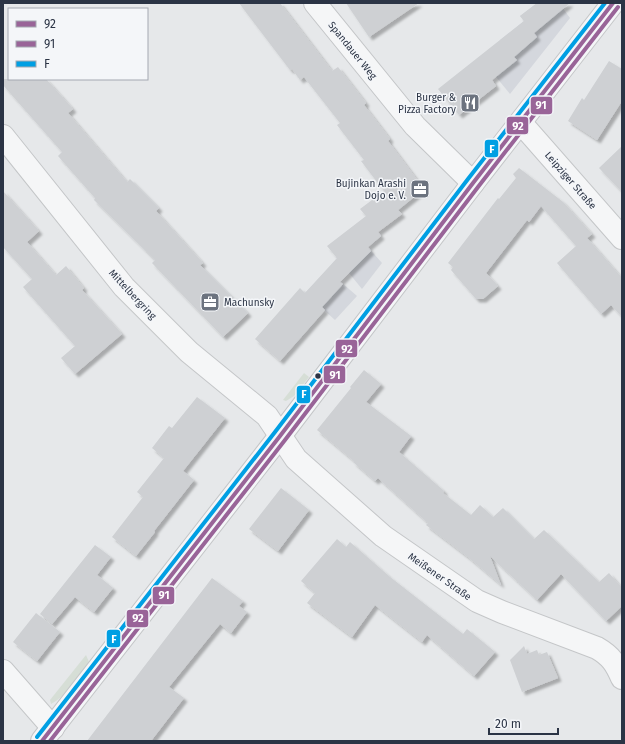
<svg xmlns="http://www.w3.org/2000/svg" width="625" height="744" viewBox="0 0 625 744" font-family="'Fira Sans',sans-serif">
	<style>
		.built { fill: #d4d7dd }
		.green { fill: #d6ded6 }
		.building { fill: #ced0d3; filter: url(#shadow) }
		.lines { fill: none; stroke-linecap: round; stroke-linejoin: round }
		.street-casing { stroke: #c4c6c8; stroke-width: 24 }
		.street { stroke: #f5f6f7; stroke-width: 22 }
		.bus-1-casing { stroke: #f4f6f9; stroke-width: 7 }
		.bus-2-casing { stroke: #f4f6f9; stroke-width: 7 }
		.bus-3-casing { stroke: #f4f6f9; stroke-width: 7 }
		.bus-1 { stroke: #996498; stroke-width: 4 }
		.bus-2 { stroke: #996498; stroke-width: 4 }
		.bus-3 { stroke: #009fe3; stroke-width: 4 }
		.bus-dot { fill: #2b3445; stroke: #f4f6f9; stroke-width: 1.5 }
		.labels { text-anchor: middle; stroke-width: 3; stroke-linejoin: round; paint-order: stroke }
		.street-label { font-size: 10px; fill: #2b3445; stroke: #f4f6f9 }
		.poi-label { font-size: 10px; fill: #2b3445; stroke: #f4f6f9; text-anchor: end }
		.line-badge { stroke: #f4f6f9; stroke-width: 1.5 }
		.badge-label { font-size: 11px; text-anchor: middle; font-weight: bold; fill: #fff }
	</style>
	<defs>
		<filter id="shadow"><feDropShadow dx="3.5" dy="3.5" stdDeviation="1" flood-color="#0004"/></filter>
	</defs>
	<rect width="100%" height="100%" fill="#e6e8ea"/>
	<g class="built">
		<polygon points="537,3 559,3 570,18 510,94 483,61 504,44 500,40 524,21 520,16"/>
		<polygon points="358,236 382,263 362,289 336,257"/>
		<polygon points="327,270 357,296 335,320 305,293"/>
	</g>
	<g class="green">
		<polygon points="304,373 309,377 294,396 286,401 283,400"/>
		<path d="M86 655 89 662C78 676 67 696 51 704L50 700Z"/>
	</g>
	<g class="building">
		<polygon points="239,3 280,3 332,71 338,67 366,103 364,105 390,139 388,141 424,189 398,210 402,214 378,232 381,236 368,247 371,251 340,282 343,284 322,307 325,310 280,361 255,339 300,288 305,293 337,258 327,246 366,216 360,209 384,191 361,161 364,160 337,125 340,123 304,77 300,80 292,69 290,70"/>
		<polygon points="346,3 419,3 369,37"/>
		<polygon points="537,3 570,3 534,33 537,37 514,57 517,60 492,80 496,86 459,115 438,89 524,21 528,26 520,16"/>
		<polygon points="609,61 622,69 622,101 597,140 568,121 582,98 584,100"/>
		<polygon points="3,79 46,79 73,109 68,113 127,182 130,179 159,208 156,211 203,263 200,265 248,313 223,337 152,263 155,260 94,200 95,198 58,156 62,152 3,85"/>
		<polygon points="622,146 622,192 599,168"/>
		<polygon points="519,168 563,202 592,234 587,238 622,278 622,317 611,305 601,314 557,263 576,246 541,206 529,222 527,220 486,273 498,286 483,299 476,299 451,270 453,267 448,263 498,198 499,199 516,178 513,174"/>
		<polygon points="3,191 39,231 27,242 56,275 66,266 84,288 82,290 122,334 75,374 61,358 75,346 23,287 32,279 3,247"/>
		<polygon points="364,370 381,384 366,402 411,436 399,452 444,491 443,493 471,515 480,505 493,517 503,508 534,539 544,530 599,582 609,573 622,588 622,606 606,621 561,574 537,600 490,556 501,585 468,557 426,525 428,523 378,478 375,481 353,462 354,461 317,430 351,388 350,387"/>
		<polygon points="197,397 225,418 183,471 194,480 154,531 155,532 136,556 112,537 143,497 137,492 164,458 152,448 169,426 172,428"/>
		<polygon points="281,488 309,510 278,551 249,529"/>
		<polygon points="337,539 346,547 350,542 390,577 463,634 467,629 495,652 474,676 427,635 422,642 375,605 352,637 307,603 315,593 301,581"/>
		<polygon points="95,545 111,557 97,575 113,588 94,612 75,597 52,624 40,614"/>
		<polygon points="212,578 243,601 239,606 247,612 231,633 220,624 169,687 184,698 151,741 87,741"/>
		<polygon points="36,613 60,632 37,661 13,642"/>
		<polygon points="524,646 527,654 537,650 539,655 547,652 558,678 522,692 510,660"/>
	</g>
	<g class="lines">
		<defs>
			<g id="street">
				<polyline points="315,3 415,126 473,183"/>
				<polyline points="521,123 622,238"/>
				<path d="M3 136 124 287 189 352 267 416 296 459 383 536 477 601 502 612 597 648C611 656 616 664 622 678"/>
				<polyline points="3,671 53,728"/>
				<polyline points="42,741 280,436 473,183 613,3"/>
			</g>
		</defs>
		<use href="#street" class="street-casing"/>
		<use href="#street" class="street"/>
		<defs>
			<polyline id="bus-1" points="42,741 280,436 473,183 613,3"/>
			<polyline id="bus-2" points="50,741 285,440 478,187 618,7"/>
			<polyline id="bus-3" points="37,737 275,432 468,179 605,3"/>
		</defs>
		<use href="#bus-1" class="bus-1-casing"/>
		<use href="#bus-2" class="bus-2-casing"/>
		<use href="#bus-3" class="bus-3-casing"/>
		<use href="#bus-1" class="bus-1"/>
		<use href="#bus-2" class="bus-2"/>
		<use href="#bus-3" class="bus-3"/>
	</g>
	<defs>
		<symbol id="restaurant-square" viewBox="-11 -11 22 22"><rect x="-9" y="-9" width="18" height="18" rx="4" fill="#6c737f" stroke="#f4f6f9"/><path d="M-5-6h1v4h1v-4h1v4h1v-4h1v5L-1.5 .5V6h-2V.5L-5-1ZM5-6V6H3V1.5H1.5Q1.5-4 5-6Z" fill="#fff"/></symbol>
		<symbol id="office-square" viewBox="-11 -11 22 22"><rect x="-9" y="-9" width="18" height="18" rx="4" fill="#6c737f" stroke="#f4f6f9"/><path d="M-6-3h4V-5.5h4V-3h4V5H-6ZM-1-4.5V-3h2v-1.5ZM-6 0V1H6V0Z" fill="#fff"/></symbol>
	</defs>
	<g fill-rule="evenodd">
		<use href="#restaurant-square" x="459" y="92" width="22" height="22"/>
		<use href="#office-square" x="409" y="178" width="22" height="22"/>
		<use href="#office-square" x="199" y="291" width="22" height="22"/>
	</g>
	<circle class="bus-dot" cx="318" cy="376" r="3.5"/>
	<g class="labels">
		<g class="street-label">
			<text transform="translate(353 50) rotate(51)" y="4">Spandauer Weg</text>
			<text transform="translate(571 180) rotate(49)" y="4">Leipziger Straße</text>
			<text transform="translate(133 294) rotate(47)" y="4">Mittelbergring</text>
			<text transform="translate(440 576) rotate(35)" y="4">Meißener Straße</text>
		</g>
		<g class="poi-label">
			<text x="456" y="101">Burger &amp;<tspan x="456" dy="12">Pizza Factory</tspan></text>
			<text x="406" y="187">Bujinkan Arashi<tspan x="406" dy="12">Dojo e. V.</tspan></text>
			<text x="224" y="306" text-anchor="start">Machunsky</text>
		</g>
	</g>
	<g class="line-badge">
		<rect x="530" y="96" width="23" height="19" rx="4" fill="#996498"/>
		<rect x="506" y="116" width="23" height="19" rx="4" fill="#996498"/>
		<rect x="484" y="139" width="15" height="19" rx="4" fill="#009fe3"/>
		<rect x="335" y="339" width="23" height="19" rx="4" fill="#996498"/>
		<rect x="323" y="365" width="23" height="19" rx="4" fill="#996498"/>
		<rect x="296" y="385" width="15" height="19" rx="4" fill="#009fe3"/>
		<rect x="152" y="586" width="23" height="19" rx="4" fill="#996498"/>
		<rect x="126" y="609" width="23" height="19" rx="4" fill="#996498"/>
		<rect x="106" y="629" width="15" height="19" rx="4" fill="#009fe3"/>
	</g>
	<g class="badge-label">
		<text x="541" y="109">91</text>
		<text x="518" y="130">92</text>
		<text x="492" y="153">F</text>
		<text x="347" y="353">92</text>
		<text x="335" y="379">91</text>
		<text x="304" y="398">F</text>
		<text x="164" y="599">91</text>
		<text x="138" y="622">92</text>
		<text x="114" y="643">F</text>
	</g>
	<rect width="625" height="744" fill="none" stroke="#2b3445" stroke-width="8"/>
	<rect x="8" y="8" width="140" height="72" fill="#f4f6f9" stroke="#a4a8b1"/>
	<rect x="16" y="21" width="20" height="6" fill="#996498" stroke="#a4a8b1"/>
	<text x="44" y="28" font-size="12" fill="#2b3445">92</text>
	<rect x="16" y="41" width="20" height="6" fill="#996498" stroke="#a4a8b1"/>
	<text x="44" y="48" font-size="12" fill="#2b3445">91</text>
	<rect x="16" y="61" width="20" height="6" fill="#009fe3" stroke="#a4a8b1"/>
	<text x="44" y="68" font-size="12" fill="#2b3445">F</text>
	<path d="M489 728v6h69v-6" fill="none" stroke="#2b3445" stroke-width="2"/>
	<text x="495" y="728" font-size="12" fill="#2b3445" stroke="#f4f6f9" stroke-width="3" paint-order="stroke">20 m</text>
</svg>
